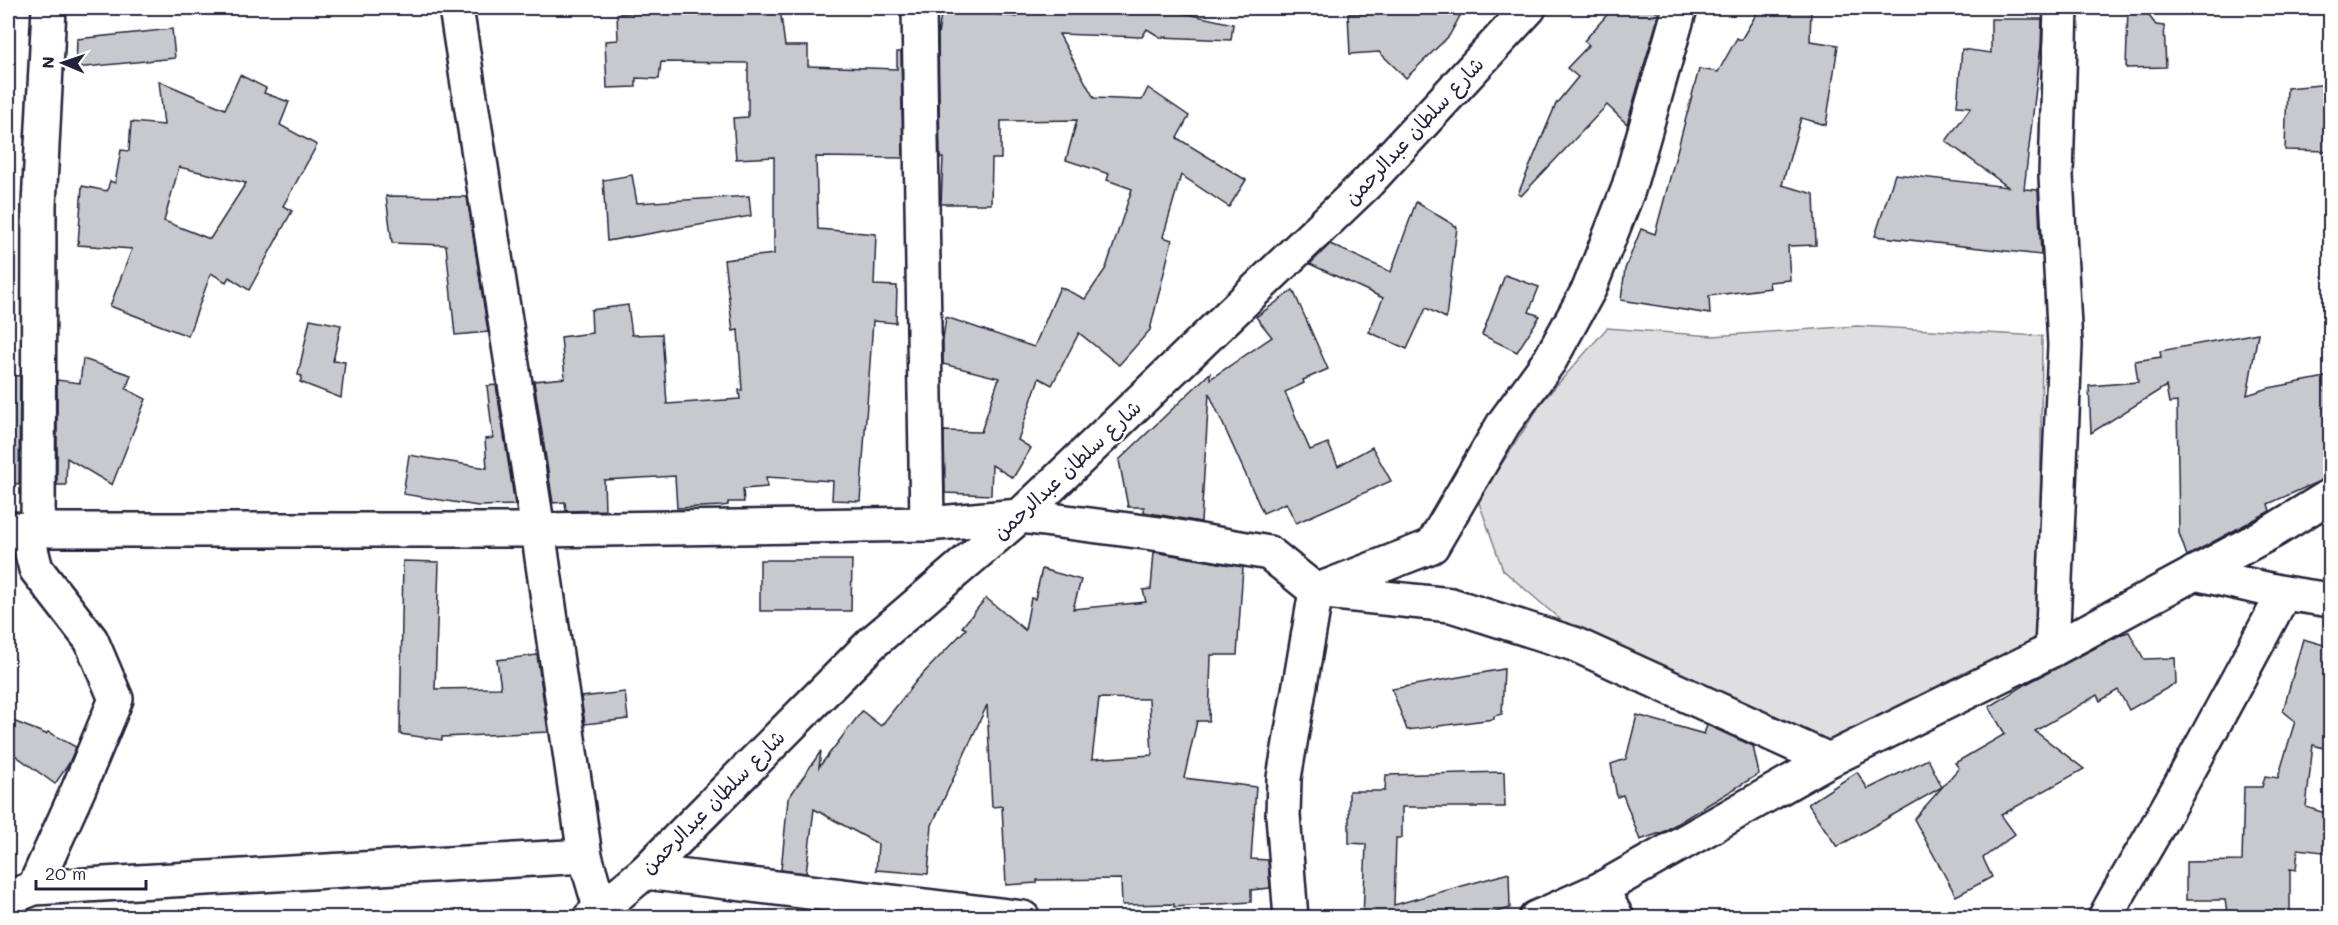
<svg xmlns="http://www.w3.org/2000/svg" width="2338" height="925" viewBox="0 0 2338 925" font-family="Mali,'Playpen Sans Arabic',sans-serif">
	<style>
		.green { fill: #dfdfe2; stroke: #80808e; stroke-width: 1.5 }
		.building { fill: #c8c8cf; stroke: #22223b; stroke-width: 1.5; fill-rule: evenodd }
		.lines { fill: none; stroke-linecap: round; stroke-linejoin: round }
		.minor-casing { stroke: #22223b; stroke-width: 38 }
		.minor { stroke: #fff; stroke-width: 33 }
		.labels { text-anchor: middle; stroke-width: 4.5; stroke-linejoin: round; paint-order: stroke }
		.street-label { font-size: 20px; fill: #22223b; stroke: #fff }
	</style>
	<rect width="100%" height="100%" fill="#fff"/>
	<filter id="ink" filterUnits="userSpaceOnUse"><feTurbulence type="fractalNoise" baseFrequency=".0167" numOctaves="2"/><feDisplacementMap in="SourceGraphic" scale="12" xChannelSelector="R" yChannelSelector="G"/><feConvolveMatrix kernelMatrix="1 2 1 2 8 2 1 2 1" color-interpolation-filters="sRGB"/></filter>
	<g filter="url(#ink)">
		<polygon class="green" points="1857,326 2042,336 2039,638 1820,747 1570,628 1503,570 1478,500 1542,402 1607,328 1713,336"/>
		<g class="building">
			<polygon points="687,8 780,8 785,46 808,46 808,66 897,69 897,52 901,52 903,158 816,157 818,229 876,234 874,285 897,286 896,323 873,321 860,501 832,500 833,481 766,477 767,487 743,489 744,502 728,502 728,505 722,506 677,508 675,476 604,480 605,510 566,511 565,502 553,503 534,381 565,378 561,337 592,333 591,310 628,305 632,335 662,334 667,404 740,399 739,390 742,390 738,330 733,331 724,260 774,254 774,157 736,159 733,118 748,117 748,63 661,62 659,79 636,78 636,87 607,88 605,41 618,40 617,14"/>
			<polygon points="942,8 1017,17 1017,13 1023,13 1023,8 1161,8 1233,24 1231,40 1160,37 1147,29 1142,37 1059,34 1094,98 1142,100 1148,88 1189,116 1177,138 1246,180 1229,207 1181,175 1163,237 1172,240 1150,330 1119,365 1079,333 1052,385 1039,378 1018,440 1031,448 1013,478 992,465 991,495 945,493 944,431 981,432 999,378 943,364 943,339 946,317 1034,347 1060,287 1085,299 1106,268 1132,189 1107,180 1109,174 1066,160 1077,120 1001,121 1001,159 992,159 991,204 941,204 943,158 940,158 938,35"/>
			<polygon points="1401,8 1445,8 1460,16 1449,36 1406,78 1379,52 1350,54 1348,14 1400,10"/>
			<polygon points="1613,8 1651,8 1659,14 1627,124 1607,105 1521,196 1518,194 1556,104 1578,77 1567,68 1589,45 1584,41"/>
			<polygon points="1760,8 1811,8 1810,41 1838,45 1826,125 1801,118 1782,185 1814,194 1816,245 1788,246 1790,280 1769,282 1770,288 1709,296 1710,314 1621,300 1625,269 1641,229 1655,234 1699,69 1718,72 1737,38 1741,40"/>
			<polygon points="2128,8 2143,8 2156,25 2164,26 2166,67 2126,68"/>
			<polygon points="1991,19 2042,19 2041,46 2024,189 2038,190 2041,255 1875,236 1895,174 2008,187 1946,141 1971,107 1957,106 1962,49 1991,53"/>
			<polygon points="172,29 175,58 76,68 77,39"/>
			<path d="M240 75 266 88 264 93 289 102 280 125 317 145 283 206 292 211 249 290 229 277 226 282 211 273 188 336 110 306 132 249 78 245 82 186 107 191 110 181 115 183 121 150 129 151 131 122 164 125 159 81 225 109ZM179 167 246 183 210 239 164 221Z"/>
			<polygon points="2331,84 2331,151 2285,150 2287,88"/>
			<polygon points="632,175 637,203 749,196 751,216 607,241 603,180"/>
			<polygon points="386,196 467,197 488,332 455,335 446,245 392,243"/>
			<polygon points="1416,202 1457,227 1446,318 1426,308 1407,349 1369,332 1383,298 1310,264 1330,244 1391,272"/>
			<polygon points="1505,275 1539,287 1529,312 1540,316 1517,352 1482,335"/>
			<polygon points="1293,290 1328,369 1303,380 1304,383 1285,392 1310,450 1328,443 1338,466 1372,447 1391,481 1296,523 1286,503 1263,513 1209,393 1201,522 1144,512 1144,507 1128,507 1119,460 1210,373 1210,379 1272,337 1256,317"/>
			<polygon points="310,319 341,325 333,361 345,362 341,398 300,382 302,376 298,375"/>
			<polygon points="2258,333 2247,395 2269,388 2331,376 2331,476 2268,504 2270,511 2187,556 2179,533 2177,402 2169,403 2166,386 2091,433 2089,386 2138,382 2135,361 2161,357 2160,351"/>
			<polygon points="83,359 131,375 126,389 146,399 112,485 67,458 66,485 57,485 57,380 80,383"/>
			<polygon points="8,375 20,376 19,484 8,483"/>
			<polygon points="496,385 515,505 478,506 403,494 409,455 487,468 485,439 493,438 487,386"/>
			<path d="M1154 552 1243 567 1237 655H1211L1209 721H1197L1184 778 1256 787 1251 859 1268 860 1270 888 1251 890V902L1174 907V904L1122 905 1121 879 1037 880V883L1006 885 1002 806 992 807 987 705 932 825 928 874 876 870 878 844 814 809 806 873 781 870 788 799 821 751 819 767 862 711 881 726 917 680 966 629 962 627 986 598 1025 630 1031 598 1035 599 1042 569 1081 580 1073 609 1146 602 1143 590 1151 589ZM1099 698 1149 699 1152 755 1092 759Z"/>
			<polygon points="760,560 852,560 851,611 760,611"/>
			<polygon points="403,561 439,562 435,689 501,688 497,660 537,655 548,732 442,737 442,740 400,734"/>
			<polygon points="2129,632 2144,659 2175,658 2176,683 2129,710 2118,690 2100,701 2097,695 2035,731 2084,769 2001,815 2015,834 1983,858 1992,877 1956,896 1914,819 1959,768 1955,763 2005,734 1989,707 2028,683 2122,634"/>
			<polygon points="2303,639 2331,647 2331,750 2313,745 2306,807 2331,815 2331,853 2298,849 2296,870 2290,869 2290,918 2228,918 2225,900 2186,900 2186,862 2242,861 2244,787 2262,787 2265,776 2278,778 2295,721 2283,711"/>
			<polygon points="1504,669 1502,714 1494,716 1494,719 1407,730 1392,689"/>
			<polygon points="625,692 628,719 585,724 581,697"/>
			<polygon points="1637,715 1704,734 1707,725 1753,746 1759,774 1663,832 1640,840 1623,795 1617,797 1611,764 1626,759"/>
			<polygon points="8,719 46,734 48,732 76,747 68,765 55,784 8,750"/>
			<polygon points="1928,759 1942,787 1837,847 1808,804 1857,772 1868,789"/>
			<polygon points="1504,772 1505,807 1402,807 1402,838 1396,838 1394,905 1509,873 1510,908 1477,918 1363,918 1366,844 1349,843 1349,791 1385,791 1386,775"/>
		</g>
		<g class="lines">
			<defs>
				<g id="minor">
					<polyline points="456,8 538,530 585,856 600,907"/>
					<polyline points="919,8 927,524"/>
					<polyline points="8,529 38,530 538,530 927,524 1020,516 1160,534 1269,553 1316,591 1451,605 1574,644 1829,760"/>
					<polyline points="26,530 36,569 91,640 116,699 79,788 34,888"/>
					<polyline points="38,530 39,205 49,8"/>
					<polyline points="2194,573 2284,593 2330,600"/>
					<polyline points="2052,650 2065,345 2056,176 2061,8"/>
					<polyline points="645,872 1023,918"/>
					<polyline points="1601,889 1617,918"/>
					<polyline points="8,898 34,888 585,856"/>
					<polyline points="590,918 645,872 872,643 1020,516 1367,183 1529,8"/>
					<polyline points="1291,918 1283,815 1284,778 1316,591 1432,546 1504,423 1550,360 1589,289 1628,190 1680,8"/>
					<polyline points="1536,918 1601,889 1829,760 2052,650 2273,531 2330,496"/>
					<path d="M2105 918C2123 883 2144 852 2162 818 2204 744 2244 668 2284 593"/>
				</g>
			</defs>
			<use href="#minor" class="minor-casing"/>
			<use href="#minor" class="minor"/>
		</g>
	</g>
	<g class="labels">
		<g class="street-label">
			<text transform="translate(1414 131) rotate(-47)" y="7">شارع سلطان عبدالرحمن</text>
			<text transform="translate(1067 470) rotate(-43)" y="7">شارع سلطان عبدالرحمن</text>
			<text transform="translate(713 802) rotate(-45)" y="7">شارع سلطان عبدالرحمن</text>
		</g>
	</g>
	<rect width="2338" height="925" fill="none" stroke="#fff" stroke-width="30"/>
	<rect x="15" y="15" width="2308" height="895" fill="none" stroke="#22223b" stroke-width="2" filter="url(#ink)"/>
	<g transform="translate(63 63) rotate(272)" stroke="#ffffff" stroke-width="4.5" paint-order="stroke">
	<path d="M0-4.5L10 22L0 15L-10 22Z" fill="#22223b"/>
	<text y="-9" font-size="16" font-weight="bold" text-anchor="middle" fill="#22223b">N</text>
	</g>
	<path d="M36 880v9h110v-9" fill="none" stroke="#22223b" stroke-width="3"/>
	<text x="45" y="880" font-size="18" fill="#22223b" stroke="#ffffff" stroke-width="4.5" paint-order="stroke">20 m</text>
</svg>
